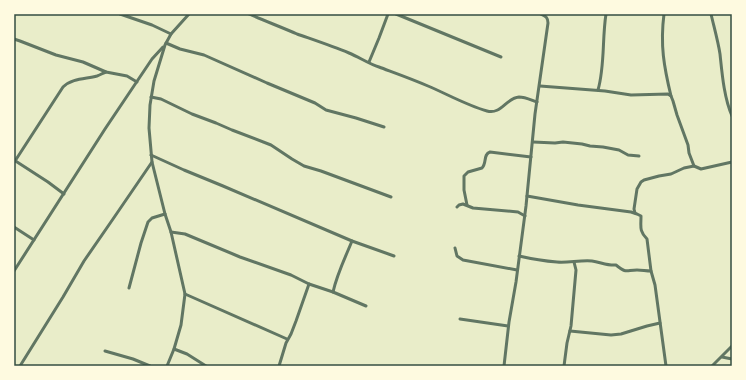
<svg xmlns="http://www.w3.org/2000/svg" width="746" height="380" viewBox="0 0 746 380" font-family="'Titillium Web',sans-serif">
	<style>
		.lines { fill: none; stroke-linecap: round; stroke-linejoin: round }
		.minor { stroke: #617663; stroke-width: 3 }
		.neatline { fill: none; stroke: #344e41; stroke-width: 1.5 }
	</style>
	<rect width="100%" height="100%" fill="#e9edc9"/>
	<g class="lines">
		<g class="minor">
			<polyline points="120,14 152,25 171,34"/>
			<path d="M249 14C265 21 281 27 297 34 314 40 332 46 349 53 359 57 369 64 379 67 395 73 412 79 428 86 447 94 466 105 487 111 501 115 506 98 519 97 525 97 531 100 537 102"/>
			<polyline points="396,14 501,57"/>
			<path d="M664 14C660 45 664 67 671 96"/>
			<path d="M711 14C714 27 718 41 720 54 722 73 724 98 732 116"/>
			<polyline points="14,39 20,41 56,55 83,62 106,72 127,76 137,82"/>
			<polyline points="166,43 180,49 204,55 267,83 315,103 326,110 356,118 384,127"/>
			<polyline points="369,62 379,38 388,14"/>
			<polyline points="540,86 605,91 631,95 668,94 671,96 673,101 677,115 688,145 689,153 694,166"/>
			<path d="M598 90C605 66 602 39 606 14"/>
			<polyline points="151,97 161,99 192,114 216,123 232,130 271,145 292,159 304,166 321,171 391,197"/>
			<polyline points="533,142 555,143 563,142 582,144 590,146 603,147 619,150 628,155 639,156"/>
			<polyline points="151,155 184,170 223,186 352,241 394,256"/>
			<polyline points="14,160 48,182 64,194"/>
			<path d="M15 161 63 87C72 78 86 79 97 76 100 75 103 73 106 72"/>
			<path d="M527 196 578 205 631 212 637 214 641 216C641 227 639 231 647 239L651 271 655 285 666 366"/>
			<path d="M467 205 464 190V176L468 172 482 168C487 163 483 154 490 152L531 157"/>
			<polyline points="457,207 459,205 463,204 473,208 518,212 525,216"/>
			<polyline points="635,213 634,209 637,189 641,182 644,180 659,176 671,174 684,168 694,166 701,169 732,162"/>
			<polyline points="14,227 34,240"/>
			<polyline points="171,232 185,234 240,257 291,275 309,284 333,292 366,306"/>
			<polyline points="455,248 457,256 463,260 517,270"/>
			<path d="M519 256C532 259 544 261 557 262 568 263 580 260 592 261 600 262 608 266 616 265 627 274 626 270 637 270 642 270 646 271 651 271"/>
			<polyline points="14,271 105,129 152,59 163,47"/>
			<polyline points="129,288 141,243 148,222 152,218 165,214"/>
			<path d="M333 292C337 274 345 258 352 241"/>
			<polyline points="185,294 287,339"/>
			<polyline points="460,319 508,326"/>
			<polyline points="570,331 611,335 621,334 647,326 660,323"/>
			<polyline points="174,349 187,354 206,366"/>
			<polyline points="105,351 133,359 150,366"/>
			<polyline points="722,357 732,359"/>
			<polyline points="20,366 63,297 84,261 113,219 152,162"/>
			<polyline points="167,366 174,349 181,325 185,294 171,232 165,214 152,162 149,128 150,105 154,81 165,45 171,34 189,14"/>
			<polyline points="279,366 286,343 291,334 296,321 309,284"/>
			<path d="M504 366 509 322 516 282 526 206 535 114 548 23C548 18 546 16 541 14"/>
			<polyline points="564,366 567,343 571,326 576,270 574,262"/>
			<polyline points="712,366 732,346"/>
		</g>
	</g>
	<rect width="746" height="380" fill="none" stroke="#fefae0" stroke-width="30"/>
	<rect x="15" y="15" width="716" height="350" class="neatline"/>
</svg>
